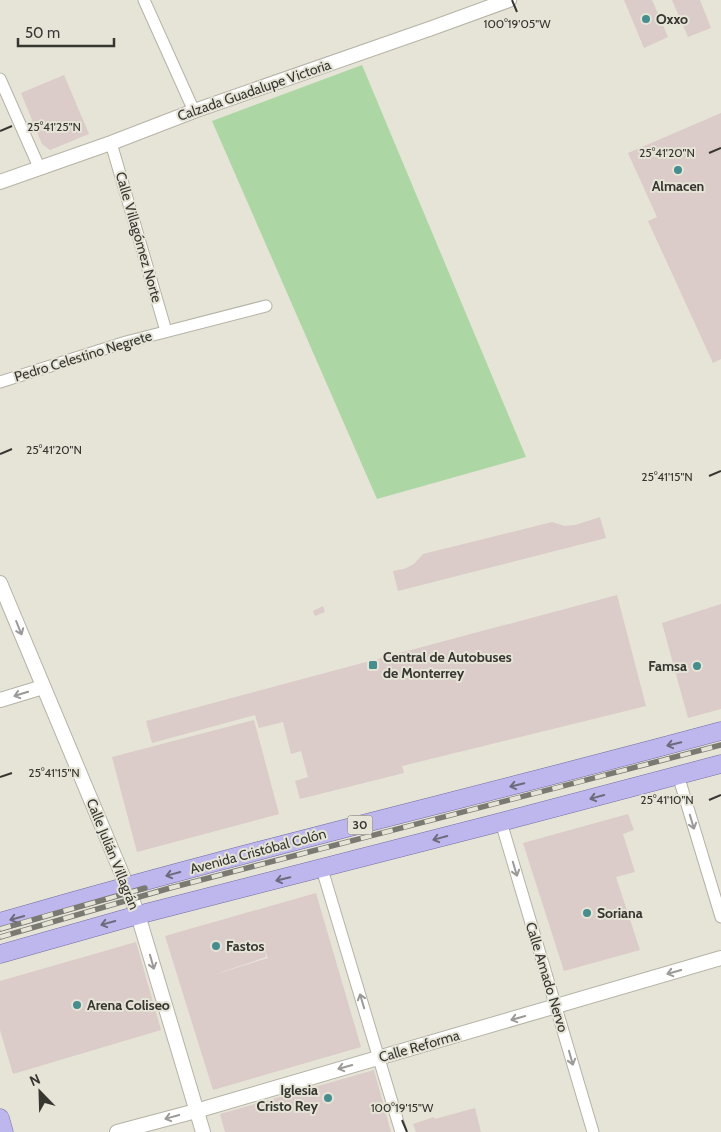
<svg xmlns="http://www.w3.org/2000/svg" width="721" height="1132" viewBox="0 0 721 1132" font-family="Cabin,sans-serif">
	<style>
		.green { fill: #add6a5 }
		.building { fill: #dbcbc9; fill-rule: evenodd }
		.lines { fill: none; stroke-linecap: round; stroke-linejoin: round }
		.minor-casing { stroke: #b5b2a6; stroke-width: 13 }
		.tertiary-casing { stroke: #b5b2a6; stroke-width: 16 }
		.primary-casing { stroke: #726ba3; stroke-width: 19 }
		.minor { stroke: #fff; stroke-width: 11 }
		.tertiary { stroke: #fff; stroke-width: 14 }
		.primary { stroke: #beb7ed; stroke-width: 18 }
		.rail-casing { stroke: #7b7a72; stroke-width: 5.5 }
		.rail { stroke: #e6e4d7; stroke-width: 4; stroke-dasharray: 11; stroke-linecap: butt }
		.oneway { stroke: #9b9a98 }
		.oneway2 { stroke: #6d6a7c }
		.ticks { fill: none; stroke: #373631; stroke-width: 2 }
		.poi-dot { fill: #468d8d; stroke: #e6e4d7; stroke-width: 2 }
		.labels { text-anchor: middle; stroke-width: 4; stroke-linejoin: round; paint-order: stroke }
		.shield { fill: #e6e4d7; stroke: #6c6a63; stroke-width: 1 }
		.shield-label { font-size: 12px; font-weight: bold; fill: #373631 }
		.poi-label { font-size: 14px; font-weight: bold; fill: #373631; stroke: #e6e4d7; text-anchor: start }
		.street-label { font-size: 14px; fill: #373631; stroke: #e6e4d7 }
		.ticks-label { font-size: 12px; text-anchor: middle; fill: #373631; stroke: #e6e4d7; stroke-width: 4; stroke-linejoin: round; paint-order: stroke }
	</style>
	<rect width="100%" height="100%" fill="#e6e4d7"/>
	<polygon class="green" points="362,65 526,457 377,499 212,121"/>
	<g class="building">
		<polygon points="624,0 652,0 668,37 644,48"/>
		<polygon points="672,0 700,0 711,28 688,37"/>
		<polygon points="64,75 89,134 50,150 42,144 21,93"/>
		<polygon points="721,113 721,359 713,363 648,221 657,217 628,153"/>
		<polygon points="600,517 606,538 398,591 393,571 404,569 414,564 423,554 552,522 565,526 575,525"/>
		<polygon points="617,595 646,706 402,766 404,773 300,799 295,781 308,777 301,751 291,754 283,722 259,728 255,715 152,743 146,721"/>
		<polygon points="721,604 721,709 688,718 662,623"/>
		<polygon points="323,606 325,612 315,616 313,611"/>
		<polygon points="254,720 279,814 137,852 112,757"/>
		<polygon points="628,814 634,830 623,834 635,872 616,877 640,950 564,971 523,843"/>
		<path d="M316 893 361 1047 213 1090 165 936ZM264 949 268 958 210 976 266 957Z"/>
		<polygon points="136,942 161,1030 13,1074 0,1030 0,981"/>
		<polygon points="374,1070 391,1132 225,1132 220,1114"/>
		<polygon points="475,1108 481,1132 416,1132 413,1124 434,1117 435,1119"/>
	</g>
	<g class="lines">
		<defs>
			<g id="minor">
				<polyline points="144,0 194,111"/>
				<polyline points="0,79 39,167"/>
				<polyline points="111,143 166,331"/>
				<polyline points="0,382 126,342 266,306"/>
				<polyline points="678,775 721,917"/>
				<polyline points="501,822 593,1132"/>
				<polyline points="322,869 401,1132"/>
			</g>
			<g id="tertiary">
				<polyline points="0,182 111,143 194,111 432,28 509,0"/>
				<polyline points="0,583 127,886 138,915 203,1132"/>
				<polyline points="0,700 43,687"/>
				<polyline points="117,1132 196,1111 721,958"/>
			</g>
			<g id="primary">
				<path d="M0 922C239 852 481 796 721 731"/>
				<polyline points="0,954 138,915 501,822 721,764"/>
				<polyline points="0,1118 4,1132"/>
			</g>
		</defs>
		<use href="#minor" class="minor-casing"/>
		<use href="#tertiary" class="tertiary-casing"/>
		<use href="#primary" class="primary-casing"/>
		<use href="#minor" class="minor"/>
		<use href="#tertiary" class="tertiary"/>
		<use href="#primary" class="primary"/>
		<defs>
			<g id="rail">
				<polyline points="0,929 145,888"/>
				<polyline points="0,937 170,888 721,745"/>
			</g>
		</defs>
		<use href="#rail" class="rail-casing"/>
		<use href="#rail" class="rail"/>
	</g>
	<defs><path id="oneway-shaft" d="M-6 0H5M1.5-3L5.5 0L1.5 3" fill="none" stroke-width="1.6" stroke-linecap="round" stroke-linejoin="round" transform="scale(1.25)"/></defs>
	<g class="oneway">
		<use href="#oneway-shaft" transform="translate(19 628) rotate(68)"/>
		<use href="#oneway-shaft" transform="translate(21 694) rotate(163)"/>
		<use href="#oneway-shaft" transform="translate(692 822) rotate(73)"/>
		<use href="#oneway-shaft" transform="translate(515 869) rotate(73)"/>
		<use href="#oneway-shaft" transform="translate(152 962) rotate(74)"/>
		<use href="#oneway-shaft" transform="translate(674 972) rotate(164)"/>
		<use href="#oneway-shaft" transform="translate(362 1001) rotate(-107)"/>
		<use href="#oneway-shaft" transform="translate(518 1018) rotate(164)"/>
		<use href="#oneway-shaft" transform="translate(571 1058) rotate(74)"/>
		<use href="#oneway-shaft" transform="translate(345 1067) rotate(164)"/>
		<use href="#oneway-shaft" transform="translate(172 1117) rotate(165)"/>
	</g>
	<g class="oneway2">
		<use href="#oneway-shaft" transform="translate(674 744) rotate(166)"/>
		<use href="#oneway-shaft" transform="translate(517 785) rotate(166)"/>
		<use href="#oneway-shaft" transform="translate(597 797) rotate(165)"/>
		<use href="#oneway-shaft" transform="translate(440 838) rotate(165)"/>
		<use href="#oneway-shaft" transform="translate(173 874) rotate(165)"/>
		<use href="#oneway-shaft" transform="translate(283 879) rotate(166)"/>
		<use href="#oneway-shaft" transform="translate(17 918) rotate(164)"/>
		<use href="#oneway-shaft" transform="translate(108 923) rotate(165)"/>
	</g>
	<path class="ticks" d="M512 0 517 12M0 131 12 126M709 153 721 148M0 454 12 449M709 476 721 471M0 777 12 773M709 800 721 795M402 1120 407 1132"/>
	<g class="poi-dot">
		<circle cx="646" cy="19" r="5"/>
		<circle cx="678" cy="170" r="5"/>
		<rect x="368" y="660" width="10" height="10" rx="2.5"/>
		<circle cx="697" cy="666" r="5"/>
		<circle cx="587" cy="913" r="5"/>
		<circle cx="216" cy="946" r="5"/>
		<circle cx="77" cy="1005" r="5"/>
		<circle cx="328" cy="1098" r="5"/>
	</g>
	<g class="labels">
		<rect class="shield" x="347.5" y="815.5" width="25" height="19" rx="4"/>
		<g class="shield-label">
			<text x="360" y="829">30</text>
		</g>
		<g class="poi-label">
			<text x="656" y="24">Oxxo</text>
			<text x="678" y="191" text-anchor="middle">Almacen</text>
			<text x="383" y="662">Central de Autobuses<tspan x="383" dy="16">de Monterrey</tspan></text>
			<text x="687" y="671" text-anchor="end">Famsa</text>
			<text x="597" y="918">Soriana</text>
			<text x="226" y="951">Fastos</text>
			<text x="87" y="1010">Arena Coliseo</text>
			<text x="318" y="1095" text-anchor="end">Iglesia<tspan x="318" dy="16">Cristo Rey</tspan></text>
		</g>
		<g class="street-label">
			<text transform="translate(254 90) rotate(-19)" y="5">Calzada Guadalupe Victoria</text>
			<text transform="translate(139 237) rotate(74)" y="5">Calle Villagómez Norte</text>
			<text transform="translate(83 356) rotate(-17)" y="5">Pedro Celestino Negrete</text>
			<text transform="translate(258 851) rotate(-15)" y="5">Avenida Cristóbal Colón</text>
			<text transform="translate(113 854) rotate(68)" y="5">Calle Julián Villagrán</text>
			<text transform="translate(547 977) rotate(73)" y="5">Calle Amado Nervo</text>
			<text transform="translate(419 1046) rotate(-16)" y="5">Calle Reforma</text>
		</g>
	</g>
	<g class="ticks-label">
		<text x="517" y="28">100°19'05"W</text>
		<text x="54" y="131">25°41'25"N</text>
		<text x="667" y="157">25°41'20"N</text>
		<text x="54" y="454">25°41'20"N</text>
		<text x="667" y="481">25°41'15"N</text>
		<text x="54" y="777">25°41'15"N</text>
		<text x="667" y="804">25°41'10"N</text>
		<text x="402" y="1112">100°19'15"W</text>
	</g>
	<g transform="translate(40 1092) rotate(337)" stroke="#e6e4d7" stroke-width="4" paint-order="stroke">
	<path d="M0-4L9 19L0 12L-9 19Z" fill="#373631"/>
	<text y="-8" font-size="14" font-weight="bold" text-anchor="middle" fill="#373631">N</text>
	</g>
	<path d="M18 38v8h96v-8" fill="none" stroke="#373631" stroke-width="2.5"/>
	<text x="25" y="38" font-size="15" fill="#373631" stroke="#e6e4d7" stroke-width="4" paint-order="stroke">50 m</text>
</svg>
